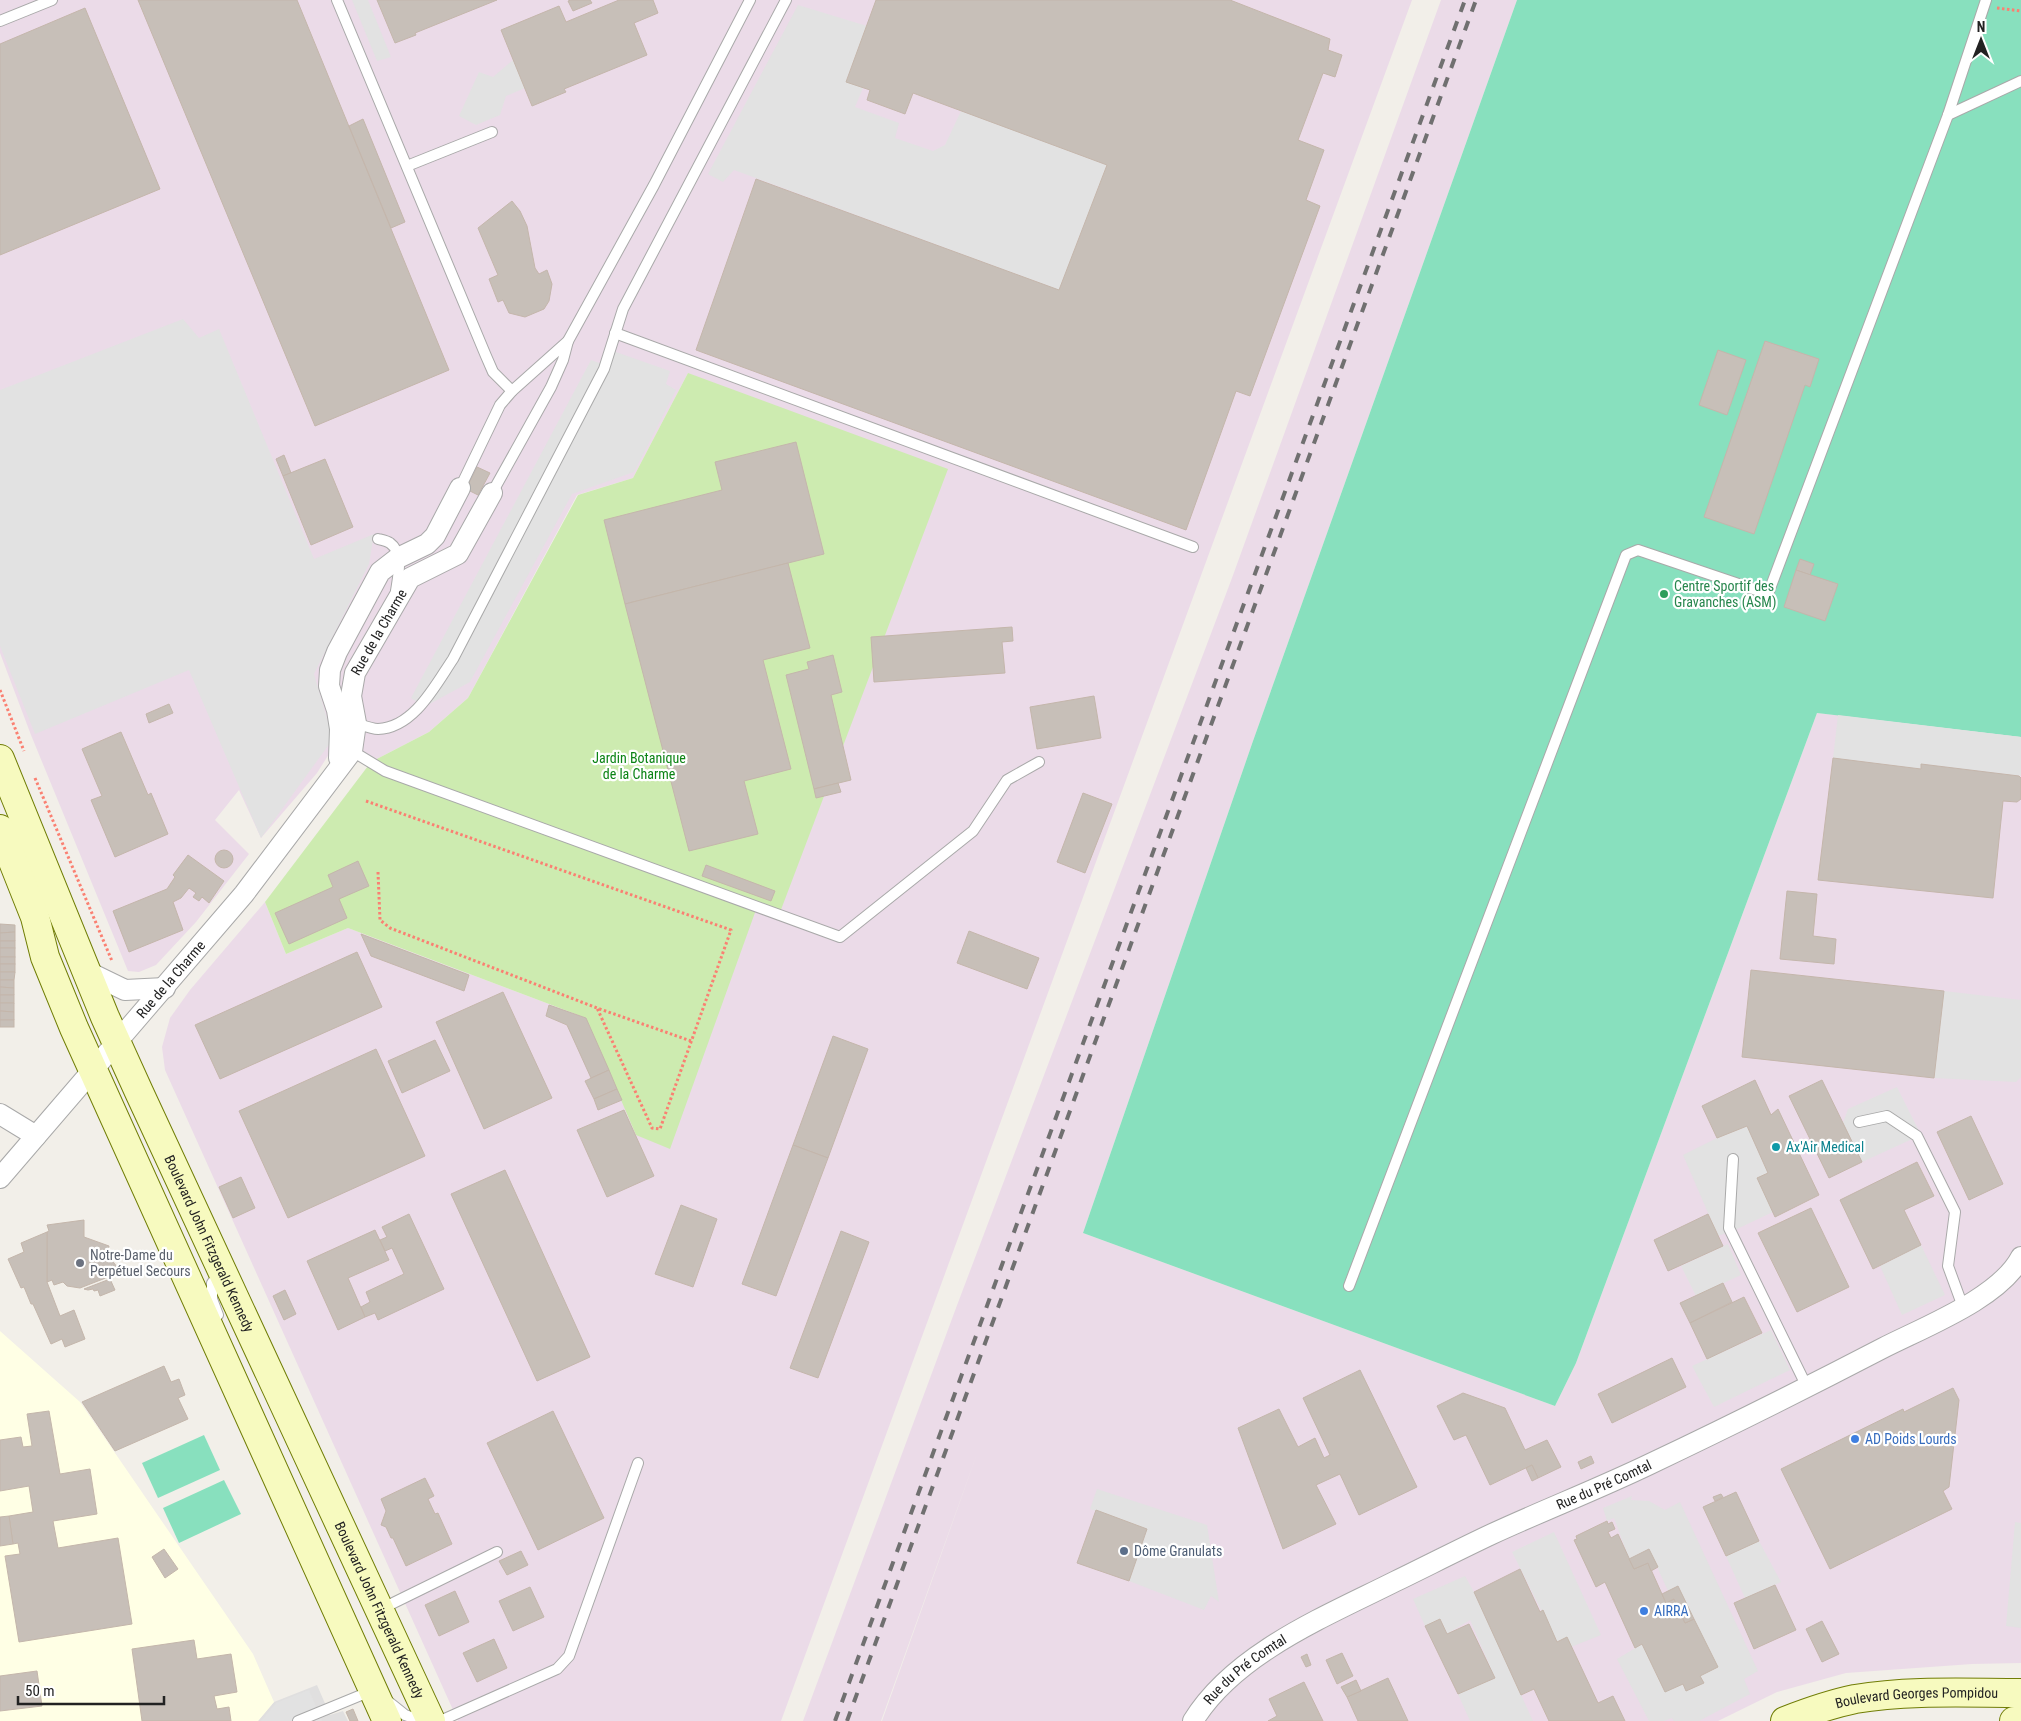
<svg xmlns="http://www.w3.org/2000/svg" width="2021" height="1721" viewBox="0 0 2021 1721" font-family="'Roboto Condensed',sans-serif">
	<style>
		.residential { fill: #e0dfdf }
		.industrial { fill: #ebdbe8 }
		.education { fill: #ffffe5 }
		.grass { fill: #cdebb0 }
		.pitch { fill: #88e0be }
		.parking { fill: #e2e2e2 }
		.building { fill: #c7bfb8; stroke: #c4b6ab }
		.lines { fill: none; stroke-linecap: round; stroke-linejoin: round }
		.service-casing { stroke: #a9a9a9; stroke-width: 12 }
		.minor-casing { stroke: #a9a9a9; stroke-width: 22 }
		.secondary-casing { stroke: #707d05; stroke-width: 30 }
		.path { stroke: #fa8072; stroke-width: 3; stroke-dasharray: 2.5 2.5; stroke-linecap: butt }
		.service { stroke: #fff; stroke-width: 10 }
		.minor { stroke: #fff; stroke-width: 20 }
		.secondary { stroke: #f7fabf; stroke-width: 28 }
		.rail { stroke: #707070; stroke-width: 4; stroke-dasharray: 10 10; stroke-linecap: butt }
		.leisure-dot { fill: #2e9e5b; stroke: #fff; stroke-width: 2 }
		.culture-dot { fill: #0f9aa8; stroke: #fff; stroke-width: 2 }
		.worship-dot { fill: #6b7280; stroke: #fff; stroke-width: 2 }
		.shop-dot { fill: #3f7fe0; stroke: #fff; stroke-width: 2 }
		.service-dot { fill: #5c6f8a; stroke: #fff; stroke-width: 2 }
		.labels { text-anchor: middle; stroke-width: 4.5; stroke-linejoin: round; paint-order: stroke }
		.leisure-label { font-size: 14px; fill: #27864d; stroke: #fff; text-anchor: start }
		.street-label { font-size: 14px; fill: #222; stroke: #fff }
		.park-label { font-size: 14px; fill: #0c8416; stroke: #fff }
		.culture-label { font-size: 14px; fill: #0d838f; stroke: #fff; text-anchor: start }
		.worship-label { font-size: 14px; fill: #5b616d; stroke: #fff; text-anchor: start }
		.shop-label { font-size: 14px; fill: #366cbe; stroke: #fff; text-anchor: start }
		.service-label { font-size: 14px; fill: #4e5e75; stroke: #fff; text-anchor: start }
	</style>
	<rect width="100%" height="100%" fill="#f2efe9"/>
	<polygon class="residential" points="317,1685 330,1715 343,1711 348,1721 258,1721 274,1702"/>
	<g class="industrial">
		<polygon points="0,0 1412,0 781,1721 458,1721 165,1070 162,1047 170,1018 190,990 265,902 286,954 348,928 586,1018 688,373 633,478 577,495 468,698 429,732 371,762 336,743 317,773 261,838 239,790 215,820 249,854 196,922 156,965 139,972 128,971 31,735 0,653"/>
		<polygon points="1441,0 1517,0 1253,741 1083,1233 1555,1406 1576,1363 1817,713 2021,737 2021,1663 1972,1664 1846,1673 1777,1692 1718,1721 882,1721 978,1451 881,1721 803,1721 956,1308 1232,578"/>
	</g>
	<polygon class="education" points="0,1331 80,1402 253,1654 274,1702 258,1721 0,1721"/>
	<polygon class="grass" points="688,373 948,469 779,915 757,907 670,1149 636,1135 586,1018 348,928 286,954 265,902 371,762 429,732 468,698 578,495 633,478"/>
	<g class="pitch">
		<polygon points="1517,0 2021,0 2021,737 1817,713 1576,1363 1555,1406 1083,1233 1253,741"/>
		<polygon points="204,1435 220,1470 158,1498 142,1463"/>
		<polygon points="224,1480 241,1514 179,1543 163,1508"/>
	</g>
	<g class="parking">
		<polygon points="352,0 368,0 391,57 377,61"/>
		<polygon points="798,5 867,26 846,81 863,88 855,107 899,123 895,138 933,151 945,145 961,111 1107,165 1059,290 734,170 723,182 708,174"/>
		<polygon points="513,60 525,88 506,96 500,115 476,125 459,116 479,72 493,77"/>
		<polygon points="183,319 199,338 219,329 314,559 374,534 369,564 314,674 333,739 261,838 189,670 35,734 0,646 0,390"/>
		<polygon points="613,351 670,371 666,384 676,390 634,472 572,494 470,682 424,707 411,698 591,360 605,365"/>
		<polygon points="1838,715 2021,737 2021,776 1922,764 1921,769 1833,758"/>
		<polygon points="1944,991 2021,1000 2021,1077 2016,1082 1934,1078"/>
		<polygon points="1897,1087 1921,1135 1862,1162 1843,1123 1848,1109"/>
		<polygon points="1747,1126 1768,1173 1773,1212 1737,1229 1718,1236 1683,1155 1717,1138"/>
		<polygon points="1728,1244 1741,1275 1696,1296 1681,1266"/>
		<polygon points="1921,1245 1945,1295 1902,1315 1880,1266"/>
		<polygon points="1771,1330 1790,1370 1714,1407 1692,1366"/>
		<polygon points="1097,1489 1207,1525 1219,1602 1211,1596 1204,1610 1129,1581 1147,1529 1090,1509"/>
		<polygon points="1632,1496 1631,1500 1649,1501 1665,1510 1680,1502 1758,1671 1744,1679 1750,1694 1699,1721 1674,1721 1672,1718 1664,1721 1649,1721 1617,1659 1642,1644 1683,1684 1686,1691 1703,1683 1700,1676 1717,1667 1678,1586 1668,1591 1649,1549 1629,1559 1614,1518 1607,1521 1603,1508"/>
		<polygon points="2015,1522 2021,1523 2021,1628 2006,1626"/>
		<polygon points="1554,1532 1601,1635 1571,1647 1567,1637 1557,1642 1512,1552"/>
		<polygon points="1759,1541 1781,1582 1745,1598 1726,1556"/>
		<polygon points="1465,1576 1474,1592 1533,1721 1470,1721 1458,1694 1495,1678 1470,1620 1447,1634 1440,1619 1425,1626 1413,1599"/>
		<polygon points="309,1690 322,1721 261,1721 276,1703"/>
	</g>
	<g class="building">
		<polygon points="138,0 297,0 449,370 315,426"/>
		<polygon points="377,0 497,0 415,33 416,35 395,43"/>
		<polygon points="571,0 590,0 592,3 573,11 568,1"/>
		<polygon points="619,0 653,0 658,13 634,23 647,55 564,89 566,92 532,106 501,30 559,6 566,22"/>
		<polygon points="876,0 1230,0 1330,39 1328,50 1342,55 1335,77 1323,73 1298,140 1324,150 1306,200 1320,206 1250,396 1236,391 1186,530 696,350 756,179 1059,290 1107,165 913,93 905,114 867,100 870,90 846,82"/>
		<polygon points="85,8 160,189 0,255 0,44"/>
		<polygon points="363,119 405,222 391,228 349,126"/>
		<polygon points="512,201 520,211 527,226 535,268 539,274 547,270 552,284 549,301 544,309 525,317 509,313 503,300 498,302 489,279 498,275 478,228"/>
		<polygon points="1765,341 1819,359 1810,387 1805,385 1754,534 1704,517"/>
		<polygon points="1718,350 1746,360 1727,415 1699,405"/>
		<polygon points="796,442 824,554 625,604 604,520 722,490 715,462"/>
		<polygon points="284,455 291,473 283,476 276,459"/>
		<polygon points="325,459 353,527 311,545 283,476"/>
		<polygon points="477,467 490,473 478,495 466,489"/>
		<polygon points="1800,559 1814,564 1810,575 1796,570"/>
		<polygon points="788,563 810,648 763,660 791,769 744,781 758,834 689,851 625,604"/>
		<polygon points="1796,570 1838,584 1825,621 1784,607"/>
		<polygon points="1012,627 1013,641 1002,642 1005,673 874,682 871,637"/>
		<polygon points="833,655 842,692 831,695 851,780 814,789 786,675 809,669 807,662"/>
		<polygon points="1094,696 1101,738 1037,749 1030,707"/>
		<polygon points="169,704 173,713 149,723 146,714"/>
		<polygon points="121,732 148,795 151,793 168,834 115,857 91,800 102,796 82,749"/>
		<polygon points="1833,758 1921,769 1921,764 2019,776 2021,778 2021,799 2017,802 2003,801 1993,898 1818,880"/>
		<polygon points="838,783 841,792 816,798 814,789"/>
		<polygon points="1083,793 1112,804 1085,873 1057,862"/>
		<circle cx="224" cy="859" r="9"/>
		<polygon points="188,855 224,881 209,903 202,897 199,901 193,897 196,893 189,888 181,898 173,902 183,930 129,952 113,911 167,889 175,877 173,875"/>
		<polygon points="358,861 369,886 339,899 347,918 289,944 275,913 333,887 328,875"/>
		<polygon points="706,865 775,891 771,901 702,876"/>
		<polygon points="1787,891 1817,894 1813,936 1836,939 1834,964 1780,959"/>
		<polygon points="0,924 15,925 15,932 0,933"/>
		<polygon points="969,931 1039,958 1027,989 957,963"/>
		<polygon points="15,932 15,941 0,941 0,933"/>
		<polygon points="361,934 469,975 464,991 371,956"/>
		<rect x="0" y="941" width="15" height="7"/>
		<rect x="0" y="948" width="15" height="9"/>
		<polygon points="357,952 382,1007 220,1079 195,1025"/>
		<rect x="0" y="957" width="15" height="7"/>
		<rect x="0" y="964" width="15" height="8"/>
		<polygon points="1751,970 1944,991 1934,1078 1742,1057"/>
		<polygon points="0,972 15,972 14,980 0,980"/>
		<polygon points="0,980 14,980 14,988 0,987"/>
		<polygon points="0,987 14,988 14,995 0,995"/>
		<polygon points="503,992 552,1098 484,1129 436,1022"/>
		<rect x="0" y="995" width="14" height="8"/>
		<polygon points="0,1003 14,1003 14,1012 0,1011"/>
		<polygon points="549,1005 586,1018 609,1070 591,1078 567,1025 546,1016"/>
		<polygon points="0,1011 14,1012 14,1020 0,1020"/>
		<rect x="0" y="1020" width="14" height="7"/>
		<polygon points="833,1036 868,1049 828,1158 793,1145"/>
		<polygon points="435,1040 450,1071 402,1093 388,1061"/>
		<polygon points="376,1049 425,1156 288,1218 239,1111"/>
		<polygon points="609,1070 617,1089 594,1099 585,1081"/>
		<polygon points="1755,1080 1771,1115 1778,1109 1819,1195 1775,1217 1757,1178 1768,1173 1747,1126 1717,1138 1702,1106"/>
		<polygon points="1822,1080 1862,1162 1829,1178 1789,1096"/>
		<polygon points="617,1089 622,1100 598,1110 594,1099"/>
		<polygon points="624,1110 654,1176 607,1197 577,1130"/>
		<polygon points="1971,1116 2003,1184 1969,1200 1937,1132"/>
		<polygon points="793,1145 828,1158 776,1296 742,1284"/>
		<polygon points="1917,1162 1934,1196 1904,1210 1921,1245 1873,1269 1840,1200"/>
		<polygon points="505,1170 590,1357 537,1381 451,1194"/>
		<polygon points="241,1177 255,1208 233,1218 219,1187"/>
		<polygon points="681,1205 717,1219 693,1287 655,1274"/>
		<polygon points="1811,1208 1849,1287 1797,1312 1758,1233"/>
		<polygon points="409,1214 444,1289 378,1320 375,1313 365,1317 361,1307 370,1302 366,1292 404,1274 392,1248 385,1251 380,1240 387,1237 382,1227"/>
		<polygon points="1708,1214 1723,1246 1668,1271 1654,1240"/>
		<polygon points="84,1220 84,1237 109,1246 107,1254 121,1272 80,1288 67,1286 63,1282 54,1285 52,1280 47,1282 47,1232 49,1231 47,1225"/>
		<polygon points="375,1230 389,1260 348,1278 365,1317 338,1330 307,1261"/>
		<polygon points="841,1231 869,1242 818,1378 790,1368"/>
		<polygon points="47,1232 47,1282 60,1316 74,1310 85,1339 65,1347 62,1339 51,1344 33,1304 31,1304 24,1287 21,1288 8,1259 24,1252 21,1243"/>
		<polygon points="110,1279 115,1290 100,1296 98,1290 94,1291 93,1289 88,1290 84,1289"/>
		<polygon points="1723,1283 1732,1302 1690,1323 1680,1303"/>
		<polygon points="285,1290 296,1314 284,1320 273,1296"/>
		<polygon points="1744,1297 1762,1333 1707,1359 1690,1323"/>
		<polygon points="1672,1358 1686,1387 1612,1423 1598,1394"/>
		<polygon points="164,1366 171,1382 179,1379 185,1395 178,1398 188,1419 115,1451 82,1402"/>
		<polygon points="1360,1370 1417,1487 1359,1515 1340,1474 1316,1485 1336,1524 1283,1549 1238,1428 1279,1409 1298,1447 1315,1438 1324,1458 1330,1455 1303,1398"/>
		<polygon points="1953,1388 1959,1400 1949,1487 1943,1491 1952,1509 1830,1569 1781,1469 1903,1409 1904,1412"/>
		<polygon points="1463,1393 1505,1408 1525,1450 1547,1440 1561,1467 1538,1478 1532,1465 1490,1485 1466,1435 1454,1440 1437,1406"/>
		<polygon points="49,1411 60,1474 90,1469 97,1514 53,1521 58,1548 118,1538 132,1624 19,1642 5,1556 20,1554 18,1543 13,1544 9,1516 33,1512 29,1486 0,1491 0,1440 21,1437 23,1447 32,1446 27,1414"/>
		<polygon points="553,1411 604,1518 538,1550 487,1443"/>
		<polygon points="1591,1456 1594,1463 1581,1469 1578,1462"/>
		<polygon points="1532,1465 1538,1478 1532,1481 1526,1468"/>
		<polygon points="425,1478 434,1496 428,1499 435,1514 438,1513 452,1544 406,1566 393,1538 391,1538 386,1527 381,1525 386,1511 381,1499"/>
		<polygon points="1736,1492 1759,1541 1726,1556 1703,1507"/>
		<polygon points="1721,1494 1723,1497 1715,1501 1713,1497"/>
		<polygon points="1096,1510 1147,1529 1129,1581 1077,1563"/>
		<polygon points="9,1516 13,1544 0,1546 0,1517"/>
		<polygon points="1607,1521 1608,1524 1612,1522 1615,1529 1608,1532 1611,1538 1618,1534 1634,1569 1648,1563 1666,1603 1674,1599 1685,1623 1694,1619 1718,1667 1700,1676 1704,1683 1686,1691 1683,1684 1665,1692 1642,1644 1635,1648 1605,1582 1596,1587 1574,1540 1577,1539 1576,1536"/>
		<polygon points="164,1549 178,1569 165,1578 152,1557"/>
		<polygon points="1649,1549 1658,1567 1651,1571 1648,1563 1634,1569 1629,1559"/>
		<polygon points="521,1551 528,1565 507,1575 499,1561"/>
		<polygon points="1520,1569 1540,1612 1543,1610 1557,1642 1567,1637 1598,1703 1613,1696 1625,1721 1549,1721 1534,1689 1521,1695 1474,1592"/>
		<polygon points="1775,1585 1796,1630 1754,1649 1734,1603"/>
		<polygon points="1678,1586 1694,1619 1685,1623 1674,1599 1666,1603 1662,1594"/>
		<polygon points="530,1587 544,1617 513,1631 499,1601"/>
		<polygon points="455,1591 469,1622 439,1636 425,1605"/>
		<polygon points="1440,1619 1447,1634 1469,1624 1495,1678 1458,1694 1425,1626"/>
		<polygon points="1822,1621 1839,1654 1822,1662 1806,1629"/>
		<polygon points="494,1639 507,1668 477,1682 463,1653"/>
		<polygon points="194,1640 197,1659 231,1654 237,1692 214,1696 217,1709 229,1707 231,1721 142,1721 132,1649"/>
		<polygon points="1342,1653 1353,1676 1337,1684 1326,1660"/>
		<polygon points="1307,1654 1311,1665 1306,1667 1301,1657"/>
		<polygon points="37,1671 42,1706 0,1711 0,1676"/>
		<polygon points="1388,1678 1408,1721 1358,1721 1347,1697"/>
		<polygon points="1356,1680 1361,1691 1347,1697 1341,1687"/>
		<polygon points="1304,1682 1323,1721 1268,1721 1277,1716 1269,1699"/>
		<polygon points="353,1709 358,1721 350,1721 346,1712"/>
	</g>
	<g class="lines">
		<defs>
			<g id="service">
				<polyline points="337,0 486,356 493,372 512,391"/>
				<polyline points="0,21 52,0"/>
				<polyline points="1948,115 2021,81"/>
				<polyline points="407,166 492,132"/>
				<polyline points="615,333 1193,547"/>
				<polyline points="460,488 500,405 512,391 568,341 654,185 750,0"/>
				<polyline points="492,493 551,387 563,360 568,341"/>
				<path d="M378 539C382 540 387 541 390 543 404 553 398 577 396 591"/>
				<path d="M356 723C362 725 372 729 378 729 414 728 436 684 453 659L604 369 623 309 786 0"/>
				<polyline points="352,751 385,771 840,937 973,831 1007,780 1039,762"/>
				<polyline points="1859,1122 1887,1116 1917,1136 1955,1212 1948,1266 1963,1307"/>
				<polyline points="1733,1159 1729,1228 1807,1387"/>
				<polyline points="1349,1286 1626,555 1638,550 1768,594 1948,115 1986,0"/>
				<polyline points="218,1315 212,1299 212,1283 220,1273"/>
				<polyline points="381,1609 497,1552"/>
				<polyline points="385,1699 405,1715 422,1721"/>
				<polyline points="298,1721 371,1691"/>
				<polyline points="440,1721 557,1669 569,1656 638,1463"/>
			</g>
			<g id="minor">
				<polyline points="339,758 340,729 337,710 329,686 330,670 337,652 380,572 398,558 427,544 435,536 460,488"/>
				<polyline points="88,972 125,990 165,988"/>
				<polyline points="0,1114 36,1136"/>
				<path id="s1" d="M0 1178 244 894 352 751 356 723 351 696 355 673 410 578 458 554 492 493"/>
				<path id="s2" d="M1193 1721C1234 1654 1324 1617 1392 1583 1425 1567 1458 1550 1492 1534 1544 1510 1598 1489 1650 1464 1728 1427 1806 1388 1883 1348 1924 1327 2000 1298 2021 1257"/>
			</g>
			<g id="secondary">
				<path id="s3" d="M0 759 105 1017 139 1092 431 1721"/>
				<polyline points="0,829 35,917 45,957 74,1028 387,1721"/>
				<path id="s4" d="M1785 1721C1808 1712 1831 1704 1855 1699 1909 1690 1966 1693 2021 1693"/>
				<polyline points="2014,1721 2021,1721"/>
			</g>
		</defs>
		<use href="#service" class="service-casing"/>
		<use href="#minor" class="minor-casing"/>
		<use href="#secondary" class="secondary-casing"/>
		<g class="path">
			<polyline points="1997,8 2021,11"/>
			<polyline points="0,690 24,751"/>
			<polyline points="35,778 112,961"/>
			<polyline points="366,801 731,930 660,1129 652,1128 597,1008"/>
			<polyline points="378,872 380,920 390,928 597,1008 691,1041"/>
		</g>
		<use href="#service" class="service"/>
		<use href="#minor" class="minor"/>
		<use href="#secondary" class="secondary"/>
		<g class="rail">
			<polyline points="835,1721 1465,0"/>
			<polyline points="847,1721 1476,0"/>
		</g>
	</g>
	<circle class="leisure-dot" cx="1664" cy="594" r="5"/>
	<circle class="culture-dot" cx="1776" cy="1147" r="5"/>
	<circle class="worship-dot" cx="80" cy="1263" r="5"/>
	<g class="shop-dot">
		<circle cx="1855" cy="1439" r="5"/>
		<circle cx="1644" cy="1611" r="5"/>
	</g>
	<circle class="service-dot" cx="1124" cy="1551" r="5"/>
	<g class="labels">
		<g class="leisure-label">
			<text x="1674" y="591">Centre Sportif des<tspan x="1674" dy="16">Gravanches (ASM)</tspan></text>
		</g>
		<g class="street-label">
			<text dy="5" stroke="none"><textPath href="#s1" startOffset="680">Rue de la Charme</textPath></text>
			<text dy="5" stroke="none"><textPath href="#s1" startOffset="262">Rue de la Charme</textPath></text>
			<text dy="5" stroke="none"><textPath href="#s3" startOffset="528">Boulevard John Fitzgerald Kennedy</textPath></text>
			<text dy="5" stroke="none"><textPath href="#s2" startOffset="479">Rue du Pré Comtal</textPath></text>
			<text dy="5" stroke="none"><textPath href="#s3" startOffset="932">Boulevard John Fitzgerald Kennedy</textPath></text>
			<text dy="5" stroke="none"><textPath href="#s2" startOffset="74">Rue du Pré Comtal</textPath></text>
			<text dy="5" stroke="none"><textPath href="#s4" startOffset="135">Boulevard Georges Pompidou</textPath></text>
		</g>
		<g class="park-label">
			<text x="639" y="763">Jardin Botanique<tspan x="639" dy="16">de la Charme</tspan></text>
		</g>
		<g class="culture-label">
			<text x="1786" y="1152">Ax'Air Medical</text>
		</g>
		<g class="worship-label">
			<text x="90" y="1260">Notre-Dame du<tspan x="90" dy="16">Perpétuel Secours</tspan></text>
		</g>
		<g class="shop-label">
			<text x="1865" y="1444">AD Poids Lourds</text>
			<text x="1654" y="1616">AIRRA</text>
		</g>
		<g class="service-label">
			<text x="1134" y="1556">Dôme Granulats</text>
		</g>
	</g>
	<g transform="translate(1981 40)" stroke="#ffffff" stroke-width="4" paint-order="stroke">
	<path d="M0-4L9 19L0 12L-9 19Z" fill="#222222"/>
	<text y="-8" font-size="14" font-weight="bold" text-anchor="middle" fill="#222222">N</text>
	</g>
	<path d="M18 1696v8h146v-8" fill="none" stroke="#222222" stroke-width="2.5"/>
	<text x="25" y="1696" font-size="15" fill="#222222" stroke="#ffffff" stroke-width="4" paint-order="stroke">50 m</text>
</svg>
